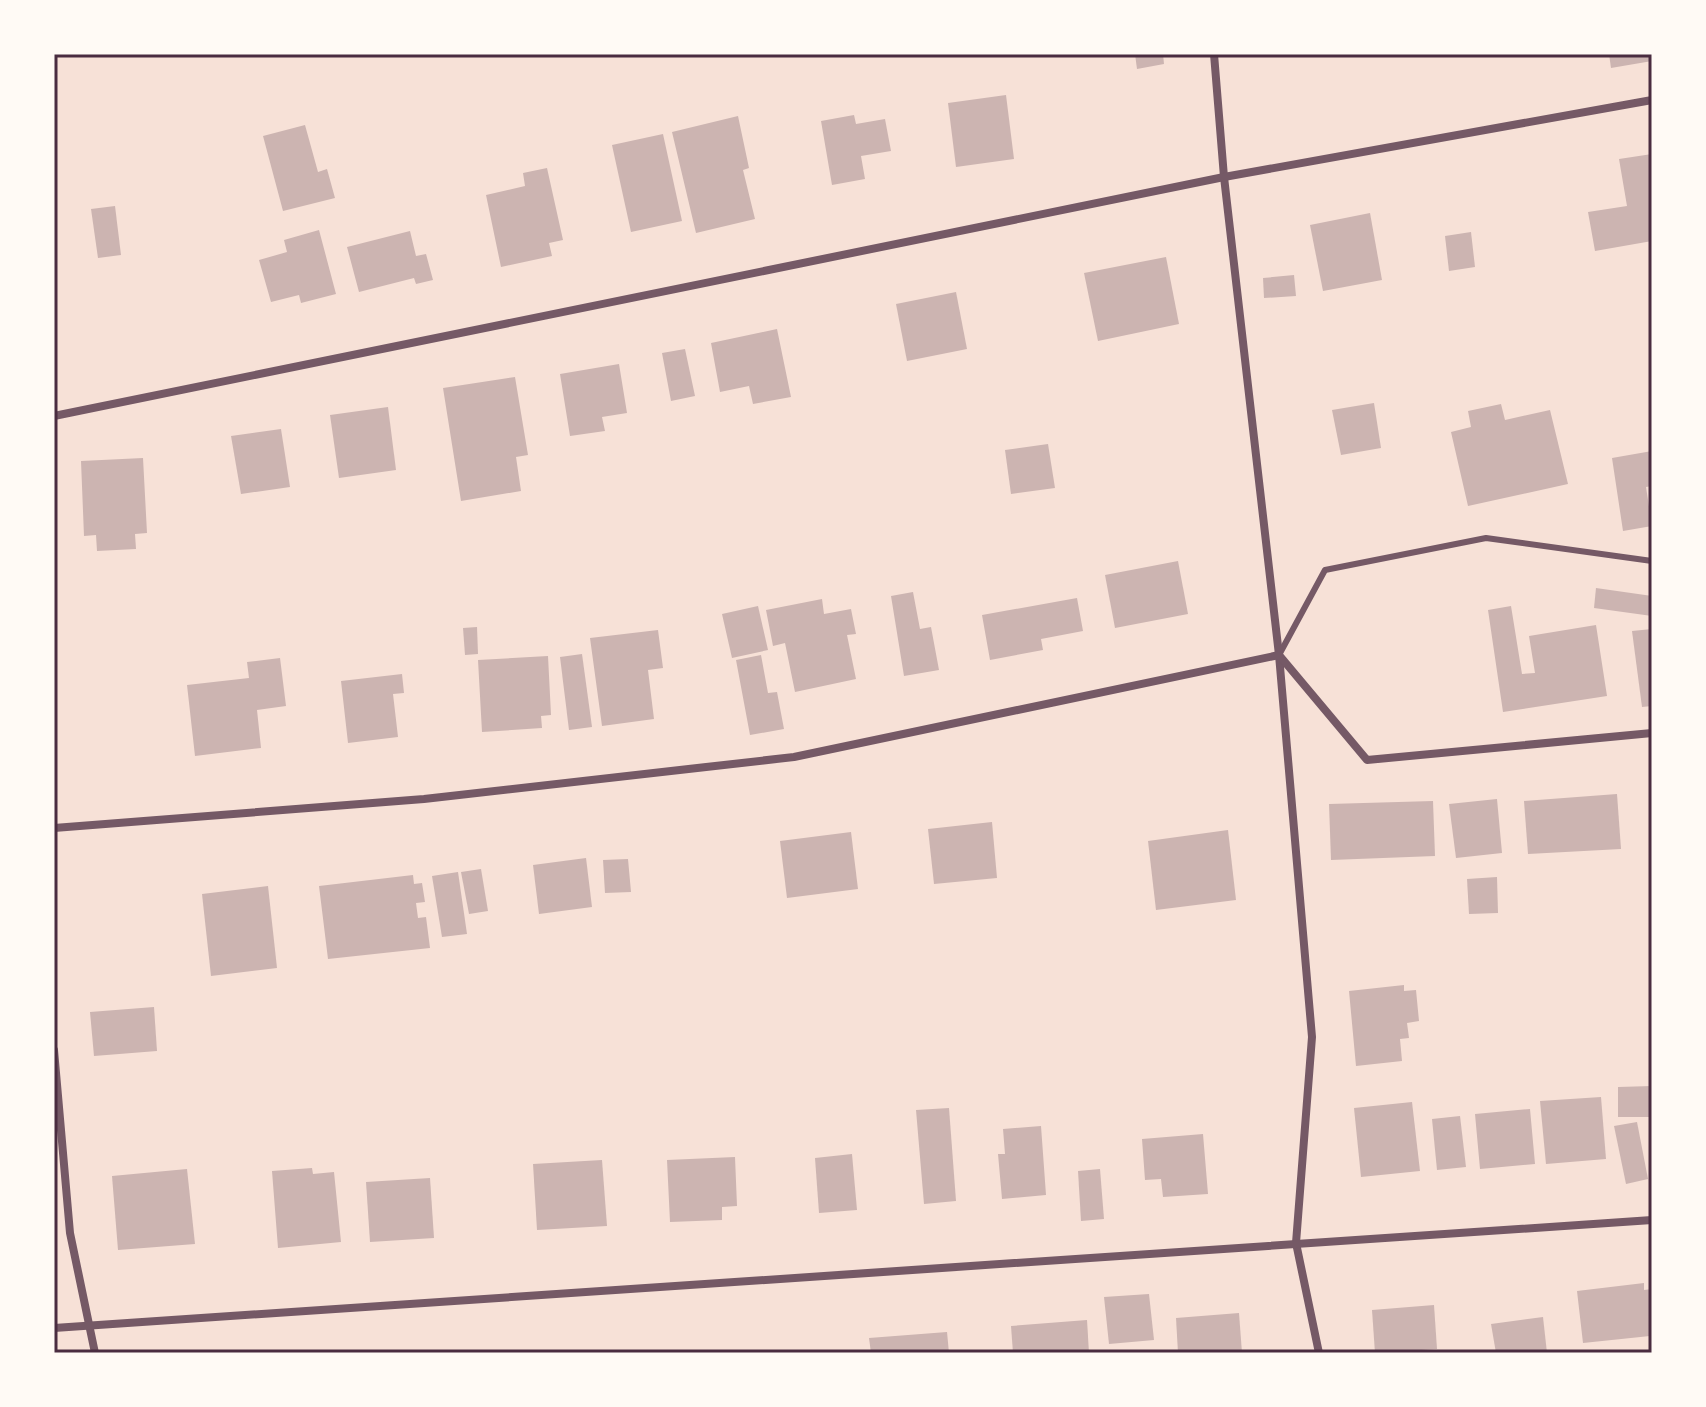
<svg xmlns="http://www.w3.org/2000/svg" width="1706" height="1407" viewBox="0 0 1706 1407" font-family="'Noto Sans',sans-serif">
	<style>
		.building { fill: #ccb4b1 }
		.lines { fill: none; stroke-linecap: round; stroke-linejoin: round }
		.service { stroke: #755966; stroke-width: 6 }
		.minor { stroke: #755966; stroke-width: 8 }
		.neatline { fill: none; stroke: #4a2c40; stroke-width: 3 }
	</style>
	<rect width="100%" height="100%" fill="#f7e1d7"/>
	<g class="building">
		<polygon points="1135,54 1163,54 1164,64 1137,69"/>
		<polygon points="1609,54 1652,54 1652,61 1611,68"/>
		<polygon points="1006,95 1014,159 956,167 948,103"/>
		<polygon points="854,115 856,124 885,119 891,151 861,156 865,179 832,185 821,121"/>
		<polygon points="738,116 749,168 743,170 755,219 696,233 672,132"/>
		<polygon points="305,125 318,172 327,169 335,198 283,211 263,136"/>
		<polygon points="663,134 682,221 631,232 612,145"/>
		<polygon points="1652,154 1652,241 1595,251 1588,212 1627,206 1619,159"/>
		<polygon points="547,168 563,240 549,243 552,256 501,267 486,195 525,186 523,173"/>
		<polygon points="115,206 121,255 98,258 91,209"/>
		<polygon points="1370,213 1382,280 1323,291 1310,225"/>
		<polygon points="319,230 336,294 301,303 299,295 271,302 259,260 287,252 284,240"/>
		<polygon points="410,231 416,256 426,254 433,280 416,284 414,278 359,292 347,247"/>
		<polygon points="1471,232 1475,267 1449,271 1445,236"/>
		<polygon points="1166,257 1179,324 1098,341 1084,273"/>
		<polygon points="1294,275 1296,296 1264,298 1263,278"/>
		<polygon points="956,292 967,349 907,361 896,304"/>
		<polygon points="777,329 791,397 753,404 749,386 720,392 711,343"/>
		<polygon points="685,349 695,396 671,401 662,353"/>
		<polygon points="619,364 627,413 602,417 605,431 570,436 560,374"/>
		<polygon points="515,377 528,455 516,457 521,491 461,501 443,388"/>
		<polygon points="1374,403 1381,448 1341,455 1332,410"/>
		<polygon points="1501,404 1505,420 1550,410 1568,484 1468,506 1451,432 1471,427 1468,411"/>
		<polygon points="388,407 396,470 339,478 330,415"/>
		<polygon points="281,429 290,487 241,494 231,436"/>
		<polygon points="1048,444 1055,488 1011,494 1005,450"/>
		<polygon points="1652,451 1652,486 1646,487 1652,526 1623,531 1612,458"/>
		<polygon points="143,458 147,533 135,534 136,549 97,551 96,535 84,536 81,461"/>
		<polygon points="1178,561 1188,614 1115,628 1105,575"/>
		<polygon points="1596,588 1652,596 1652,616 1594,608"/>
		<polygon points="913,592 920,629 931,627 939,670 904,676 891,596"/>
		<polygon points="1077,598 1083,631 1041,639 1043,650 990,660 982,615"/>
		<polygon points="822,599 824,614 851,609 856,634 847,635 856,679 795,692 785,643 773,646 766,610"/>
		<polygon points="758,606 768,650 732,658 722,614"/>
		<polygon points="1511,606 1522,674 1535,673 1529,636 1596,625 1607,696 1503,712 1488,610"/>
		<polygon points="477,627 478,654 465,655 463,628"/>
		<polygon points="1652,629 1652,706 1642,707 1632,631"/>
		<polygon points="658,630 663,668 648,670 654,719 602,726 590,638"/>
		<polygon points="582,654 592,727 569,730 560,657"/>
		<polygon points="761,655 768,693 777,692 784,729 750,735 736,660"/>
		<polygon points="548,656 551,715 541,716 542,728 482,732 478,660"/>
		<polygon points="280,658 286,706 257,710 261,748 195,756 187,685 249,678 247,662"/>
		<polygon points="402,674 404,693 393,694 398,737 348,743 341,681"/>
		<polygon points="1617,794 1621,849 1528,854 1524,801"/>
		<polygon points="1497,799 1502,853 1456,858 1449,804"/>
		<polygon points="1433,801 1435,856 1331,860 1329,804"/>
		<polygon points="992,822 997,878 934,884 928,829"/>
		<polygon points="1228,830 1236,900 1156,910 1148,841"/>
		<polygon points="851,832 858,889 787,898 780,841"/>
		<polygon points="586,858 592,907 539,914 533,865"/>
		<polygon points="628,859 631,892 605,893 603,860"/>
		<polygon points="481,869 488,911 469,914 461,872"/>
		<polygon points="458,872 467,934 442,937 432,876"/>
		<polygon points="413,875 414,884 422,883 425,902 416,903 418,918 426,917 430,948 328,959 319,886"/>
		<polygon points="1497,877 1498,913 1469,914 1467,879"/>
		<polygon points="268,886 277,968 211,976 202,894"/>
		<polygon points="1404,985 1404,991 1416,990 1419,1021 1407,1023 1409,1038 1400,1039 1402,1061 1356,1066 1349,991"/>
		<polygon points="154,1007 157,1051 94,1056 90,1012"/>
		<polygon points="1652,1086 1652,1117 1618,1117 1618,1087"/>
		<polygon points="1601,1097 1606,1159 1546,1164 1540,1101"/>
		<polygon points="1412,1102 1420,1171 1361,1177 1354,1108"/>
		<polygon points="949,1108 956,1201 924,1204 916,1110"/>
		<polygon points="1530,1109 1535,1164 1480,1169 1475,1114"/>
		<polygon points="1460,1116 1466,1167 1437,1170 1432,1119"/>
		<polygon points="1637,1122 1648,1179 1626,1184 1614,1126"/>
		<polygon points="1041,1126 1046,1195 1002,1199 998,1154 1005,1154 1003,1129"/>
		<polygon points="1203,1134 1208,1194 1163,1197 1161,1179 1145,1180 1142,1139"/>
		<polygon points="852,1154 857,1210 819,1213 815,1158"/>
		<polygon points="735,1157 737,1206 722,1207 722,1220 670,1222 667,1160"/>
		<polygon points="602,1160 607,1226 537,1230 533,1164"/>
		<polygon points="312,1168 313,1174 334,1172 341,1242 278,1248 272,1171"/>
		<polygon points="187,1169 195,1244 118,1250 112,1176"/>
		<polygon points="1100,1169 1104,1219 1081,1221 1078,1171"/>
		<polygon points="430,1178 434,1238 370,1242 366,1182"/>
		<polygon points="1644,1283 1644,1290 1652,1289 1650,1336 1583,1343 1577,1291"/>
		<polygon points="1149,1294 1154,1340 1109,1344 1104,1297"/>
		<polygon points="1434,1305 1437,1349 1375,1353 1372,1310"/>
		<polygon points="1239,1313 1242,1353 1178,1353 1176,1318"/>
		<polygon points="1543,1317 1547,1353 1496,1353 1491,1324"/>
		<polygon points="1087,1320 1089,1353 1013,1353 1011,1326"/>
		<polygon points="947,1332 949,1353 871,1353 869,1338"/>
	</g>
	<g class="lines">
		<polyline class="service" points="1279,655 1325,570 1486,538 1652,561"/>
		<g class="minor">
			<polyline points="1214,54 1224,177 1279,655 1312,1037 1296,1243 1319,1353"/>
			<polyline points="54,416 1224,177 1652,100"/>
			<polyline points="54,828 424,799 794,757 1279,655 1367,760 1652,733"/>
			<polyline points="54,1050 70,1233 95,1353"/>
			<polyline points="54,1328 1652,1220"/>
		</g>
	</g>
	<rect width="1706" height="1407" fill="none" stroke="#fffaf5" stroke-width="112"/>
	<rect x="56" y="56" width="1594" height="1295" class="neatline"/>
</svg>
